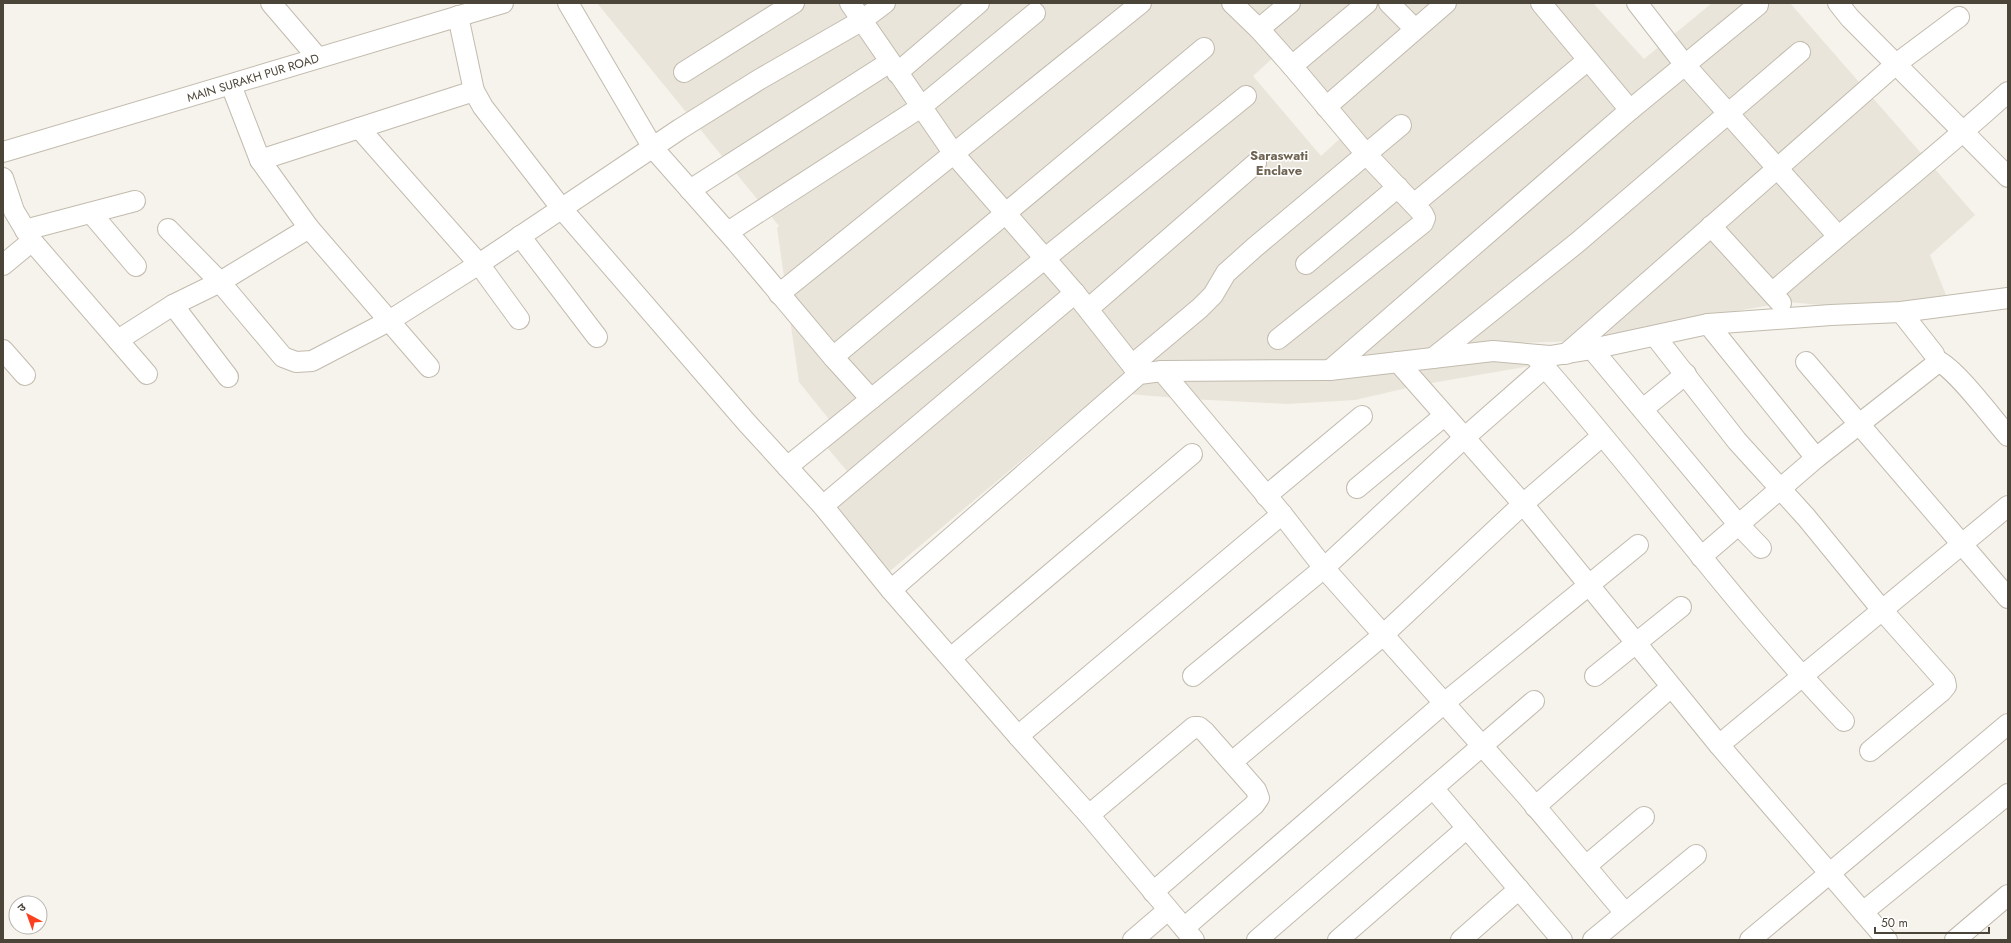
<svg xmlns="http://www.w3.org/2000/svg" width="2011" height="943" viewBox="0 0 2011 943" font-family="Jost,'Noto Sans Devanagari',sans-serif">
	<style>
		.residential { fill: #eae5da; fill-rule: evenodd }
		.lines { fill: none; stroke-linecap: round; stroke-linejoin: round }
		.minor-casing { stroke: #c2bbae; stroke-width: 22 }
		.minor { stroke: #fff; stroke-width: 20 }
		.labels { text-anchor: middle; stroke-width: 3; stroke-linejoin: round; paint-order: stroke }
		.street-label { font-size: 12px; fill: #4b4439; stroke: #fff }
		.neighbourhood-label { font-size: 13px; font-weight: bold; fill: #6e6250; stroke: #fff }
	</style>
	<rect width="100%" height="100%" fill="#f6f3ec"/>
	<path class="residential" d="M597 3H1593L1644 59 1712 3H1790L1975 215 1930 255 1946 295 1873 310 1788 302 1701 317 1585 341 1519 343 1530 366 1420 385 1355 400 1287 404 1190 399 1103 392 890 571 829 500 853 478 818 437 832 423 799 382 777 228 779 226ZM1276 55 1345 134 1321 156 1253 76Z"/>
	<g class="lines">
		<defs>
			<g id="minor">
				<polyline points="271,3 318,58"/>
				<polyline points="568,3 653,148 737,243 833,357 871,399"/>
				<polyline points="850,3 954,154 1075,293 1139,374"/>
				<polyline points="1232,3 1259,29 1292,66 1366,154 1423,214 1425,218 1423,223 1278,339"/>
				<polyline points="1389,3 1415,29"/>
				<polyline points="1541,3 1630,110"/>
				<polyline points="1637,3 1685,65 1838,236"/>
				<polyline points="1838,3 1850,18 2008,177"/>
				<polyline points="458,16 474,91 483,107 562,209 747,423 823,506 891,590 1018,736 1089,815 1194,940"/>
				<polyline points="1259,29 1290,3"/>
				<polyline points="1292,66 1367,3"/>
				<polyline points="684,72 794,3"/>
				<polyline points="897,73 979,3"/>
				<polyline points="231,85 260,160 309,228 429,367"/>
				<polyline points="1326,107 1446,3"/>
				<polyline points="359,128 479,264 519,319"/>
				<polyline points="3,152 503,3"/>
				<polyline points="260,160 474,91"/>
				<polyline points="3,178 14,211 32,241 147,374"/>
				<polyline points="690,190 890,62"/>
				<polyline points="1414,204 1588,60"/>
				<polyline points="91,213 136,266"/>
				<polyline points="1711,226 1781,303"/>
				<polyline points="168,229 220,282 283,357 296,362 312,361 389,321 479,264 680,129 760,79 861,21 885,3"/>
				<polyline points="25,230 135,201"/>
				<polyline points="728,232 921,107 1035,13"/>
				<polyline points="520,236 597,337"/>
				<polyline points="1306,264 1398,187"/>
				<polyline points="3,265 32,241"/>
				<path d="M1772 293C1850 225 1932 161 2008 92"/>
				<polyline points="779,294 1141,3"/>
				<polyline points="173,305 228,377"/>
				<polyline points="1088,309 1256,163"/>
				<polyline points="1708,324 1816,458"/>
				<polyline points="1655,336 1737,441 1806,517 1882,610 1945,681 1946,686 1942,691 1870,751"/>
				<polyline points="118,340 173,305 220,282 309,228"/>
				<polyline points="1592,349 1738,524 1761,548"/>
				<polyline points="3,350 25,375"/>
				<polyline points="1566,354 1896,64 1959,17"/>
				<path d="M1534 355C1640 474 1733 605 1844 721"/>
				<polyline points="833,357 1204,48"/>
				<polyline points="1433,358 1578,242 1800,52"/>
				<path d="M1938 361C1957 370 1992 418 2008 436"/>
				<polyline points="1398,362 1523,504 1719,745 1887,940"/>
				<polyline points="1806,362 2008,598"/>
				<polyline points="1132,365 1200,308 1213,295 1226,273 1255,247 1401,125"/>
				<polyline points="1330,370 1630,110 1758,5"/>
				<polyline points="1162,371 1282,514 1324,568 1525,794 1625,913"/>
				<polyline points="1643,409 1686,374"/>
				<polyline points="787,467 1246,96"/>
				<polyline points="1357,488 1444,416"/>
				<polyline points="1266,496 1362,416"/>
				<polyline points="823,506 1075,293"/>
				<polyline points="1701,557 1816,458 1937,363 1934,354 1901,312"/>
				<polyline points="891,590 1139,374 1162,371 1330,370 1493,351 1550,356 1592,349 1708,324 1831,315 1901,312 2008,298"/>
				<polyline points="951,658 1192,454"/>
				<polyline points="1193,676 1324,568 1463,439 1545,367"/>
				<polyline points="1595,676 1681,607"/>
				<polyline points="1018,736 1282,514"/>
				<polyline points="1719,745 2008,506"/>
				<polyline points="1232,762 1382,636 1523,504 1602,436"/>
				<polyline points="1433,788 1562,940"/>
				<polyline points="1535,807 1671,687"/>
				<polyline points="1089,815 1194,727 1199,727 1205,732 1256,790 1259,798 1254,805 1153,892"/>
				<polyline points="1586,866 1644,817"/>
				<polyline points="1863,912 2008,794"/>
				<polyline points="1184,928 1443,704 1638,545"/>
				<polyline points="1133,940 1168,910"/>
				<polyline points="1257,940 1534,701"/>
				<polyline points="1338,940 1467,828"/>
				<polyline points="1461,940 1519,889"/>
				<polyline points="1593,940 1696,855"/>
				<polyline points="1750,940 2008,724"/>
				<polyline points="1955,940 2008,895"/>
			</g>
		</defs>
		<use href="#minor" class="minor-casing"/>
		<use href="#minor" class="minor"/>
	</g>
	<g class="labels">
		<g class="street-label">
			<text transform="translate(253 78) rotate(-17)" y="4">MAIN SURAKH PUR ROAD</text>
		</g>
		<g class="neighbourhood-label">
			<text x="1279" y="160">Saraswati<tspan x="1279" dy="15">Enclave</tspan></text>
		</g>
	</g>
	<rect width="2011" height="943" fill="none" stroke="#4b4439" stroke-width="8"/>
	<g transform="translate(28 915) rotate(319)"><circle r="19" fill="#ffffff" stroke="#b7b4b0"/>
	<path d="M0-3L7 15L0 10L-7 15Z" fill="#fc3f1d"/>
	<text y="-6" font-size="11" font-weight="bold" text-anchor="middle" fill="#4b4439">उ</text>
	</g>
	<path d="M1875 927v6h114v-6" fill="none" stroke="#4b4439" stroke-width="2"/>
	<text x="1881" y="927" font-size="12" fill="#4b4439" stroke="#ffffff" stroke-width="3" paint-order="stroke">50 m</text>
</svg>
